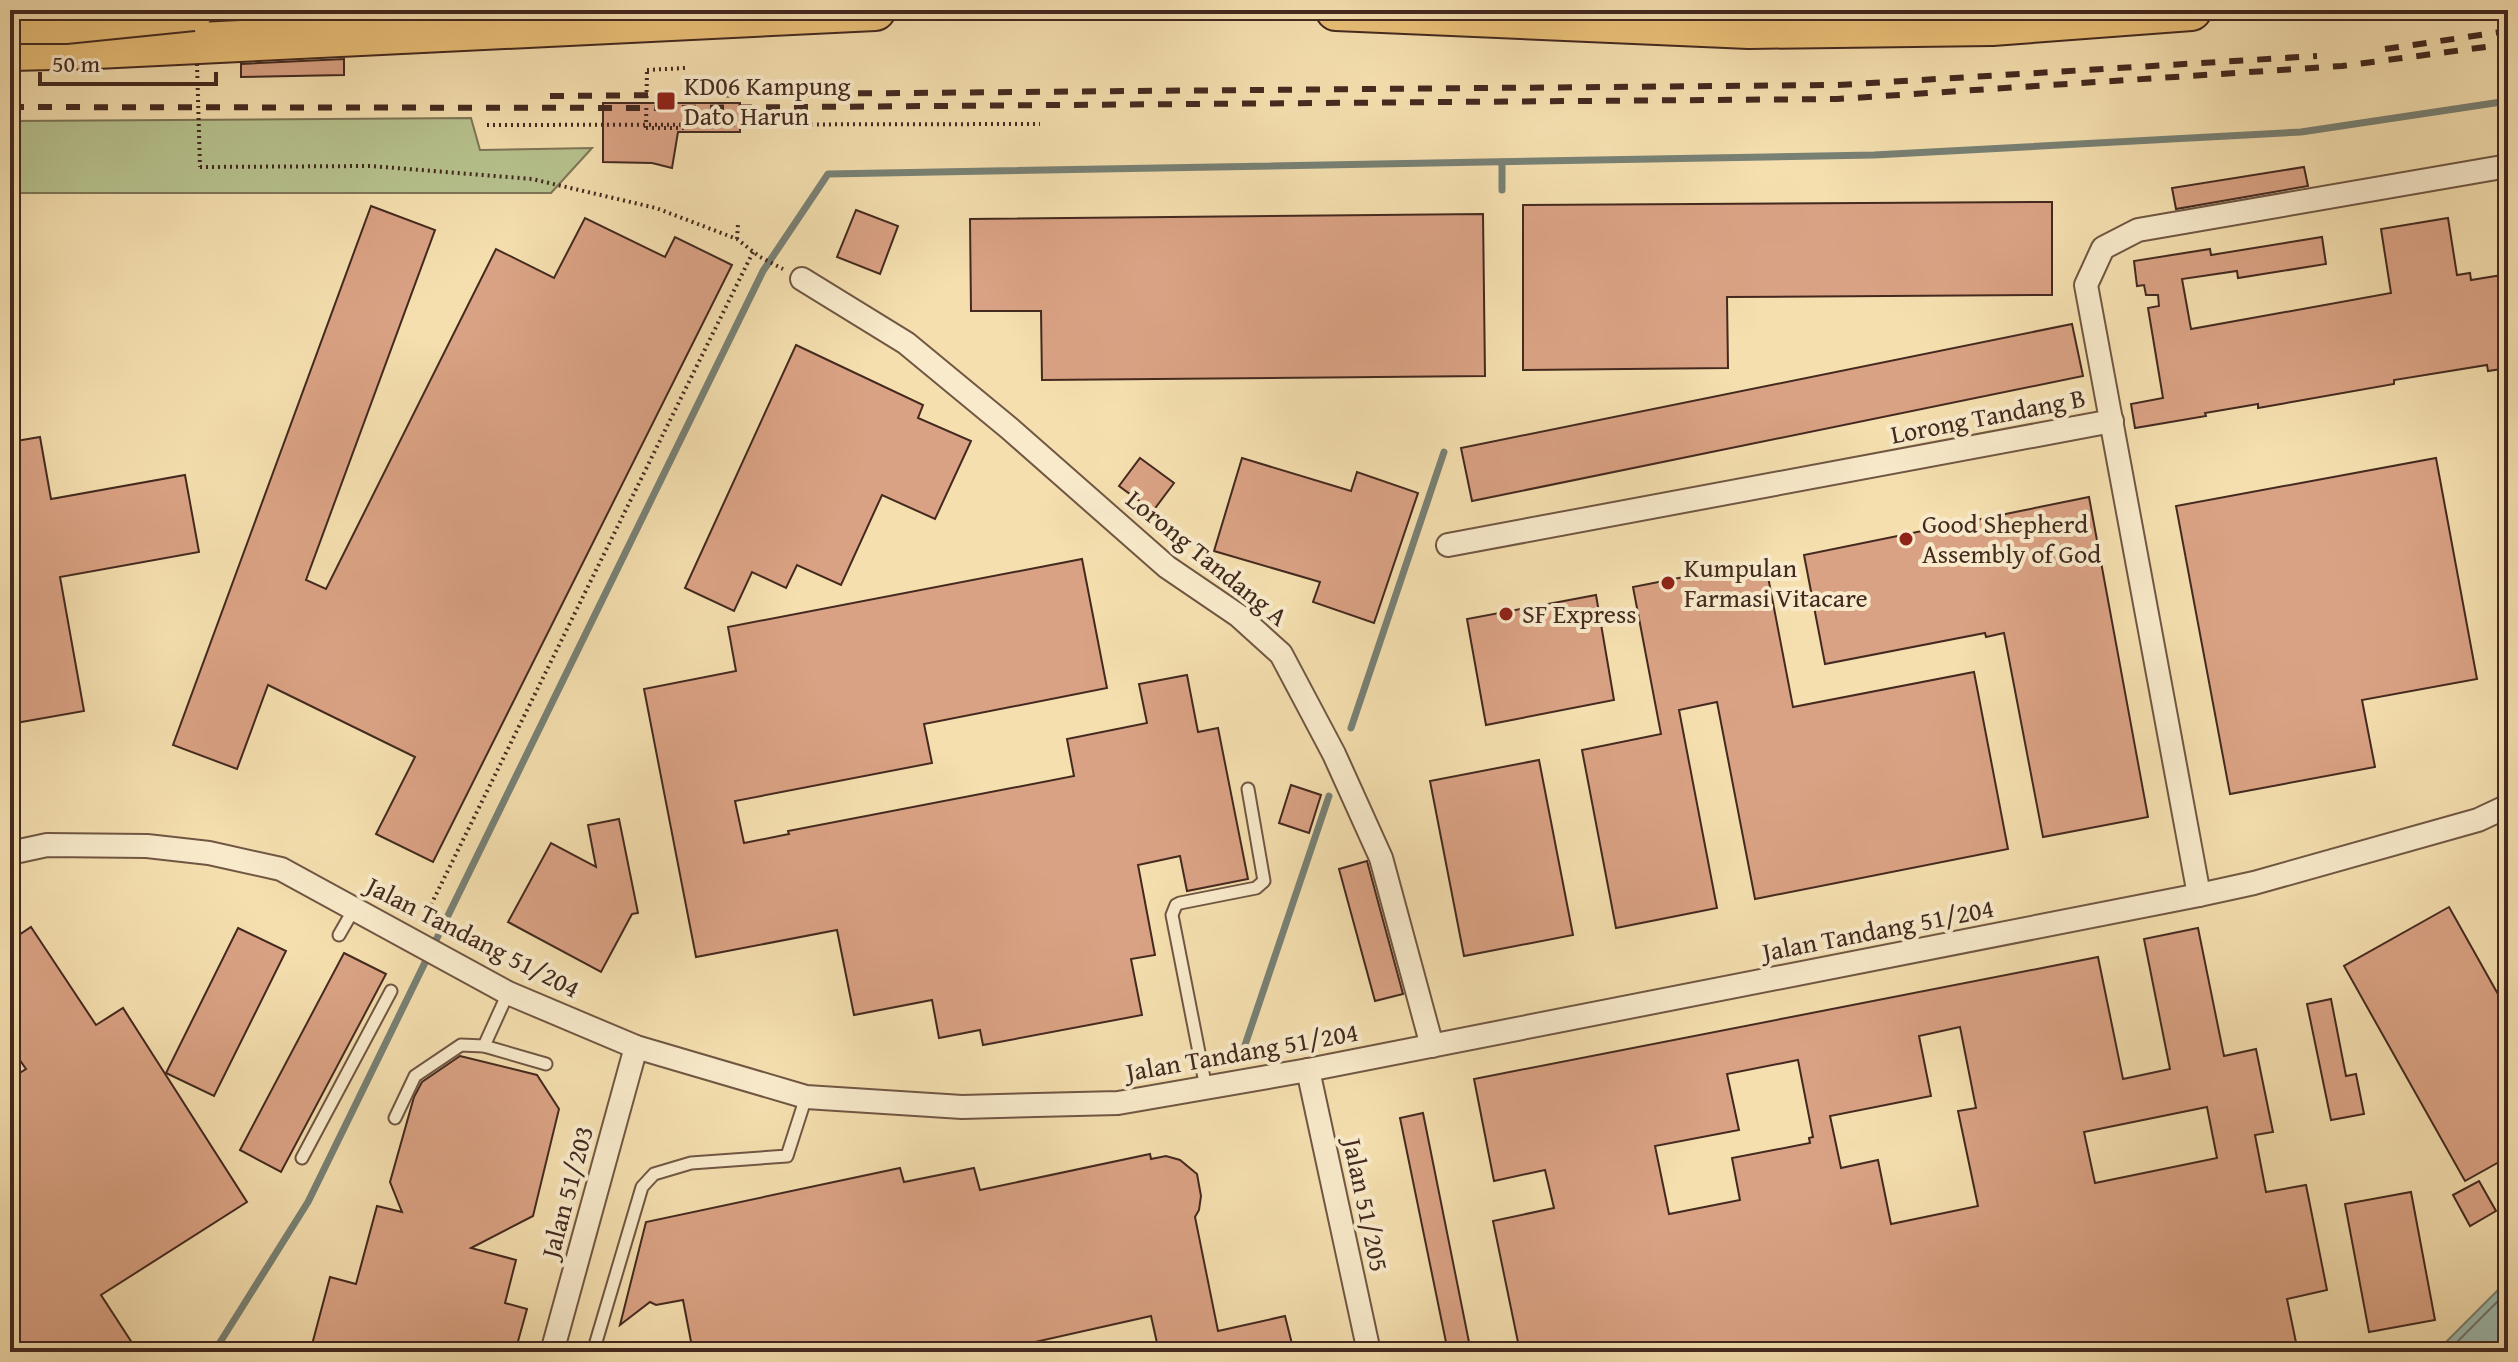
<svg xmlns="http://www.w3.org/2000/svg" width="2518" height="1362" viewBox="0 0 2518 1362" font-family="'Gentium Book Plus',serif">
	<style>
		.green { fill: #b7c38f; stroke: #7d7657; stroke-width: 2 }
		.water { fill: #9cbcaf; stroke: #788175; stroke-width: 2 }
		.lines { fill: none; stroke-linecap: round; stroke-linejoin: round }
		.shore { stroke: #707267; stroke-width: 2 }
		.stream { stroke: #788175; stroke-width: 7 }
		.building { fill: #daa284; stroke: #43291f; stroke-width: 2; fill-rule: evenodd }
		.service-casing { stroke: #705643; stroke-width: 15 }
		.minor-casing { stroke: #705643; stroke-width: 26 }
		.motorway-casing { stroke: #43291f; stroke-width: 44 }
		.path { stroke: #43291f; stroke-width: 4; stroke-dasharray: 2 4; stroke-linecap: butt }
		.service { stroke: #f8eacb; stroke-width: 11 }
		.minor { stroke: #f8eacb; stroke-width: 22 }
		.motorway { stroke: #eac078; stroke-width: 40 }
		.rail { stroke: #43291f; stroke-width: 6; stroke-dasharray: 14 14; stroke-linecap: butt }
		.motorway-bridge-casing { stroke: #43291f; stroke-width: 44; stroke-linecap: butt }
		.path-bridge { stroke: #43291f; stroke-width: 4; stroke-dasharray: 2 4; stroke-linecap: butt }
		.motorway-bridge { stroke: #eac078; stroke-width: 40 }
		.poi-dot { fill: #8f2418; stroke: #f8eacb; stroke-width: 3 }
		.labels { text-anchor: middle; stroke-width: 8; stroke-linejoin: round; paint-order: stroke }
		.poi-label { font-size: 26px; fill: #43291f; stroke: #f8eacb; text-anchor: start }
		.street-label { font-size: 26px; fill: #43291f; stroke: #f8eacb }
	</style>
	<rect width="100%" height="100%" fill="#f5dfaf"/>
	<filter id="stains"><feTurbulence type="fractalNoise" baseFrequency=".0025" numOctaves="4"/><feColorMatrix values="0 0 0 0 .2 0 0 0 0 .09 0 0 0 0 .02 0 0 0 .5 -.17"/></filter>
	<radialGradient id="worn" r=".72"><stop offset=".6" stop-color="#630" stop-opacity="0"/><stop offset="1" stop-color="#630" stop-opacity=".3"/></radialGradient>
	<polygon class="green" points="471,118 480,150 592,148 551,193 10,193 10,121"/>
	<polygon class="water" points="2508,1280 2508,1332 2489,1352 2436,1352"/>
	<g class="lines">
		<polyline class="shore" points="2447,1352 2508,1291"/>
		<g class="stream">
			<polyline points="1502,162 1502,190"/>
			<polyline points="1351,728 1444,452"/>
			<polyline points="1245,1045 1329,796"/>
			<polyline points="214,1352 308,1202 763,271 828,174 1874,155 2301,132 2508,101"/>
		</g>
	</g>
	<g class="building">
		<polygon points="344,59 344,75 241,77 241,64"/>
		<polygon points="603,103 740,103 740,132 678,132 672,168 652,163 603,162"/>
		<polygon points="2304,167 2308,186 2176,209 2172,188"/>
		<polygon points="2052,202 2052,295 1727,297 1728,368 1523,370 1523,205"/>
		<polygon points="371,206 435,230 306,580 326,589 496,249 554,278 585,218 665,257 675,237 732,265 433,862 376,834 415,757 268,685 237,769 173,745"/>
		<polygon points="856,210 898,226 880,274 837,257"/>
		<polygon points="1483,214 1485,376 1042,380 1041,311 971,311 970,219"/>
		<polygon points="2448,218 2457,275 2470,273 2471,280 2508,274 2508,368 2488,371 2487,365 2394,380 2394,384 2258,408 2258,404 2205,413 2206,416 2135,428 2131,404 2163,398 2148,308 2159,306 2158,295 2146,295 2144,285 2137,286 2134,261 2210,249 2211,255 2322,237 2326,264 2238,278 2237,271 2182,279 2191,329 2391,293 2381,229"/>
		<polygon points="2072,324 2083,376 1472,501 1461,448"/>
		<polygon points="796,345 923,405 918,418 971,441 935,519 882,495 841,585 797,565 786,588 752,572 734,611 685,588"/>
		<polygon points="40,437 51,499 185,475 199,552 60,577 84,711 10,724 10,442"/>
		<polygon points="1140,458 1174,483 1153,511 1119,486"/>
		<polygon points="1242,458 1351,491 1357,472 1418,493 1374,623 1313,602 1320,582 1214,551"/>
		<polygon points="2436,458 2477,679 2362,700 2375,767 2230,794 2176,506"/>
		<polygon points="2089,497 2148,817 2043,837 2004,633 1986,637 1985,633 1825,664 1804,555"/>
		<polygon points="1082,559 1107,688 924,724 932,763 735,801 744,843 789,834 788,831 1074,776 1067,739 1147,723 1139,684 1187,675 1198,732 1218,728 1248,879 1187,891 1180,856 1138,865 1155,955 1131,959 1142,1015 983,1045 980,1030 939,1038 932,1000 854,1015 837,930 696,957 644,689 736,671 728,627"/>
		<polygon points="1765,561 1793,707 1974,672 2008,849 1755,899 1717,702 1679,710 1717,908 1616,928 1582,750 1661,734 1633,587"/>
		<polygon points="1596,595 1614,700 1486,725 1467,619"/>
		<polygon points="1539,760 1573,935 1464,956 1430,781"/>
		<polygon points="1291,785 1321,795 1309,833 1279,823"/>
		<polygon points="619,819 638,913 632,914 601,972 508,922 551,843 596,867 588,825"/>
		<polygon points="1367,861 1403,994 1375,1001 1339,869"/>
		<polygon points="2449,907 2508,1012 2508,1157 2465,1181 2344,966"/>
		<polygon points="31,927 96,1025 123,1008 247,1202 101,1295 138,1352 20,1352 10,1336 10,1079 26,1069 10,1046 10,941"/>
		<polygon points="238,928 286,951 214,1096 166,1073"/>
		<path d="M2198 928 2224 1056 2256 1049 2273 1132 2255 1135 2266 1192 2306 1185 2327 1290 2287 1299 2298 1352H1520L1493 1221 1554 1208 1545 1170 1494 1181 1474 1079 2098 957 2123 1079 2170 1069 2144 939ZM1960 1027 1976 1108 1958 1111 1978 1206 1891 1224 1878 1160 1841 1168 1830 1116 1931 1096 1919 1036ZM1798 1060 1813 1137 1809 1138 1810 1143 1732 1158 1740 1200 1669 1214 1655 1146 1739 1130 1727 1074ZM2207 1107 2217 1158 2095 1183 2084 1132Z"/>
		<polygon points="344,953 386,974 281,1172 240,1150"/>
		<polygon points="2331,999 2346,1076 2356,1074 2364,1114 2331,1120 2307,1004"/>
		<polygon points="460,1056 537,1075 559,1109 533,1216 471,1248 516,1260 505,1303 527,1309 515,1352 310,1352 330,1277 356,1284 377,1206 402,1212 390,1182 414,1097 422,1082"/>
		<polygon points="1423,1113 1471,1352 1448,1352 1400,1118"/>
		<polygon points="1150,1154 1151,1159 1166,1156 1180,1160 1197,1174 1201,1196 1199,1210 1195,1217 1218,1331 1285,1316 1294,1352 1159,1352 1151,1316 990,1352 693,1352 683,1300 656,1305 650,1302 620,1325 646,1222 900,1168 904,1182 974,1168 980,1190"/>
		<polygon points="2479,1181 2496,1211 2470,1226 2453,1195"/>
		<polygon points="2411,1192 2435,1320 2369,1332 2345,1204"/>
	</g>
	<g class="lines">
		<defs>
			<g id="service">
				<polyline points="339,935 354,909"/>
				<polyline points="484,1046 508,993"/>
				<polyline points="1206,1088 1172,915 1176,905 1180,903 1256,888 1264,881 1248,789"/>
				<polyline points="395,1118 415,1076 461,1045 484,1046 546,1064"/>
				<polyline points="302,1158 391,991"/>
				<polyline points="593,1352 642,1187 654,1174 691,1163 787,1156 806,1097"/>
			</g>
			<g id="minor">
				<polyline points="802,279 906,343 1009,428 1167,567 1239,616 1281,654 1334,754 1381,858 1432,1046"/>
				<polyline points="1448,545 2112,421"/>
				<polyline points="10,853 47,845 147,846 209,853 281,869 508,993 636,1047 806,1097 962,1107 1118,1103 1308,1070 2199,895 2254,883 2478,820 2508,806"/>
				<polyline points="2199,895 2086,285 2103,248 2138,230 2508,166"/>
				<polyline points="1308,1070 1369,1352"/>
				<polyline points="552,1352 636,1047"/>
			</g>
			<g id="motorway">
				<polyline points="1336,10 1749,28 1992,25 2191,10"/>
				<polyline points="10,50 96,48 875,10"/>
			</g>
		</defs>
		<use href="#service" class="service-casing"/>
		<use href="#minor" class="minor-casing"/>
		<use href="#motorway" class="motorway-casing"/>
		<g class="path">
			<polyline points="647,70 685,68"/>
			<polyline points="487,125 1040,124"/>
			<polyline points="646,128 686,128"/>
			<polyline points="200,167 371,166 532,179 656,208 737,239 760,257 783,269"/>
			<polyline points="737,239 738,224"/>
			<polyline points="423,921 753,252"/>
		</g>
		<use href="#service" class="service"/>
		<use href="#minor" class="minor"/>
		<use href="#motorway" class="motorway"/>
		<g class="rail">
			<polyline points="2385,49 2508,31"/>
			<polyline points="550,96 1838,85 2317,56"/>
			<polyline points="10,107 674,108 1837,99 2342,66 2508,44"/>
		</g>
		<defs>
			<polyline id="motorway-bridge" points="10,23 65,23 193,10"/>
		</defs>
		<use href="#motorway-bridge" class="motorway-bridge-casing"/>
		<g class="path-bridge">
			<polyline points="197,64 200,167"/>
			<polyline points="646,128 647,70"/>
		</g>
		<use href="#motorway-bridge" class="motorway-bridge"/>
	</g>
	<g class="poi-dot">
		<rect x="656" y="91" width="20" height="20" rx="4"/>
		<circle cx="1906" cy="539" r="8"/>
		<circle cx="1668" cy="583" r="8"/>
		<circle cx="1506" cy="614" r="8"/>
	</g>
	<g class="labels">
		<g class="poi-label">
			<text x="684" y="95">KD06 Kampung<tspan x="684" dy="30">Dato Harun</tspan></text>
			<text x="1922" y="533">Good Shepherd<tspan x="1922" dy="30">Assembly of God</tspan></text>
			<text x="1684" y="577">Kumpulan<tspan x="1684" dy="30">Farmasi Vitacare</tspan></text>
			<text x="1522" y="623">SF Express</text>
		</g>
		<g class="street-label">
			<text transform="translate(1988 416) rotate(-11)" y="9">Lorong Tandang B</text>
			<text transform="translate(1207 558) rotate(39)" y="9">Lorong Tandang A</text>
			<text transform="translate(1878 930) rotate(-11)" y="9">Jalan Tandang 51/204</text>
			<text transform="translate(473 937) rotate(27)" y="9">Jalan Tandang 51/204</text>
			<text transform="translate(1242 1052) rotate(-10)" y="9">Jalan Tandang 51/204</text>
			<text transform="translate(567 1192) rotate(-75)" y="9">Jalan 51/203</text>
			<text transform="translate(1366 1205) rotate(78)" y="9">Jalan 51/205</text>
		</g>
	</g>
	<rect width="2518" height="1362" fill="none" stroke="#f5dfaf" stroke-width="40"/>
	<rect x="12" y="12" width="2494" height="1338" fill="none" stroke="#43291f" stroke-width="4"/>
	<rect x="20" y="20" width="2478" height="1322" fill="none" stroke="#43291f" stroke-width="2"/>
	<path d="M40 72v12h176v-12" fill="none" stroke="#43291f" stroke-width="4"/>
	<text x="52" y="72" font-size="24" fill="#43291f" stroke="#f8eacb" stroke-width="6" paint-order="stroke">50 m</text>
	<rect width="100%" height="100%" filter="url(#stains)"/>
	<rect width="100%" height="100%" fill="url(#worn)"/>
</svg>
